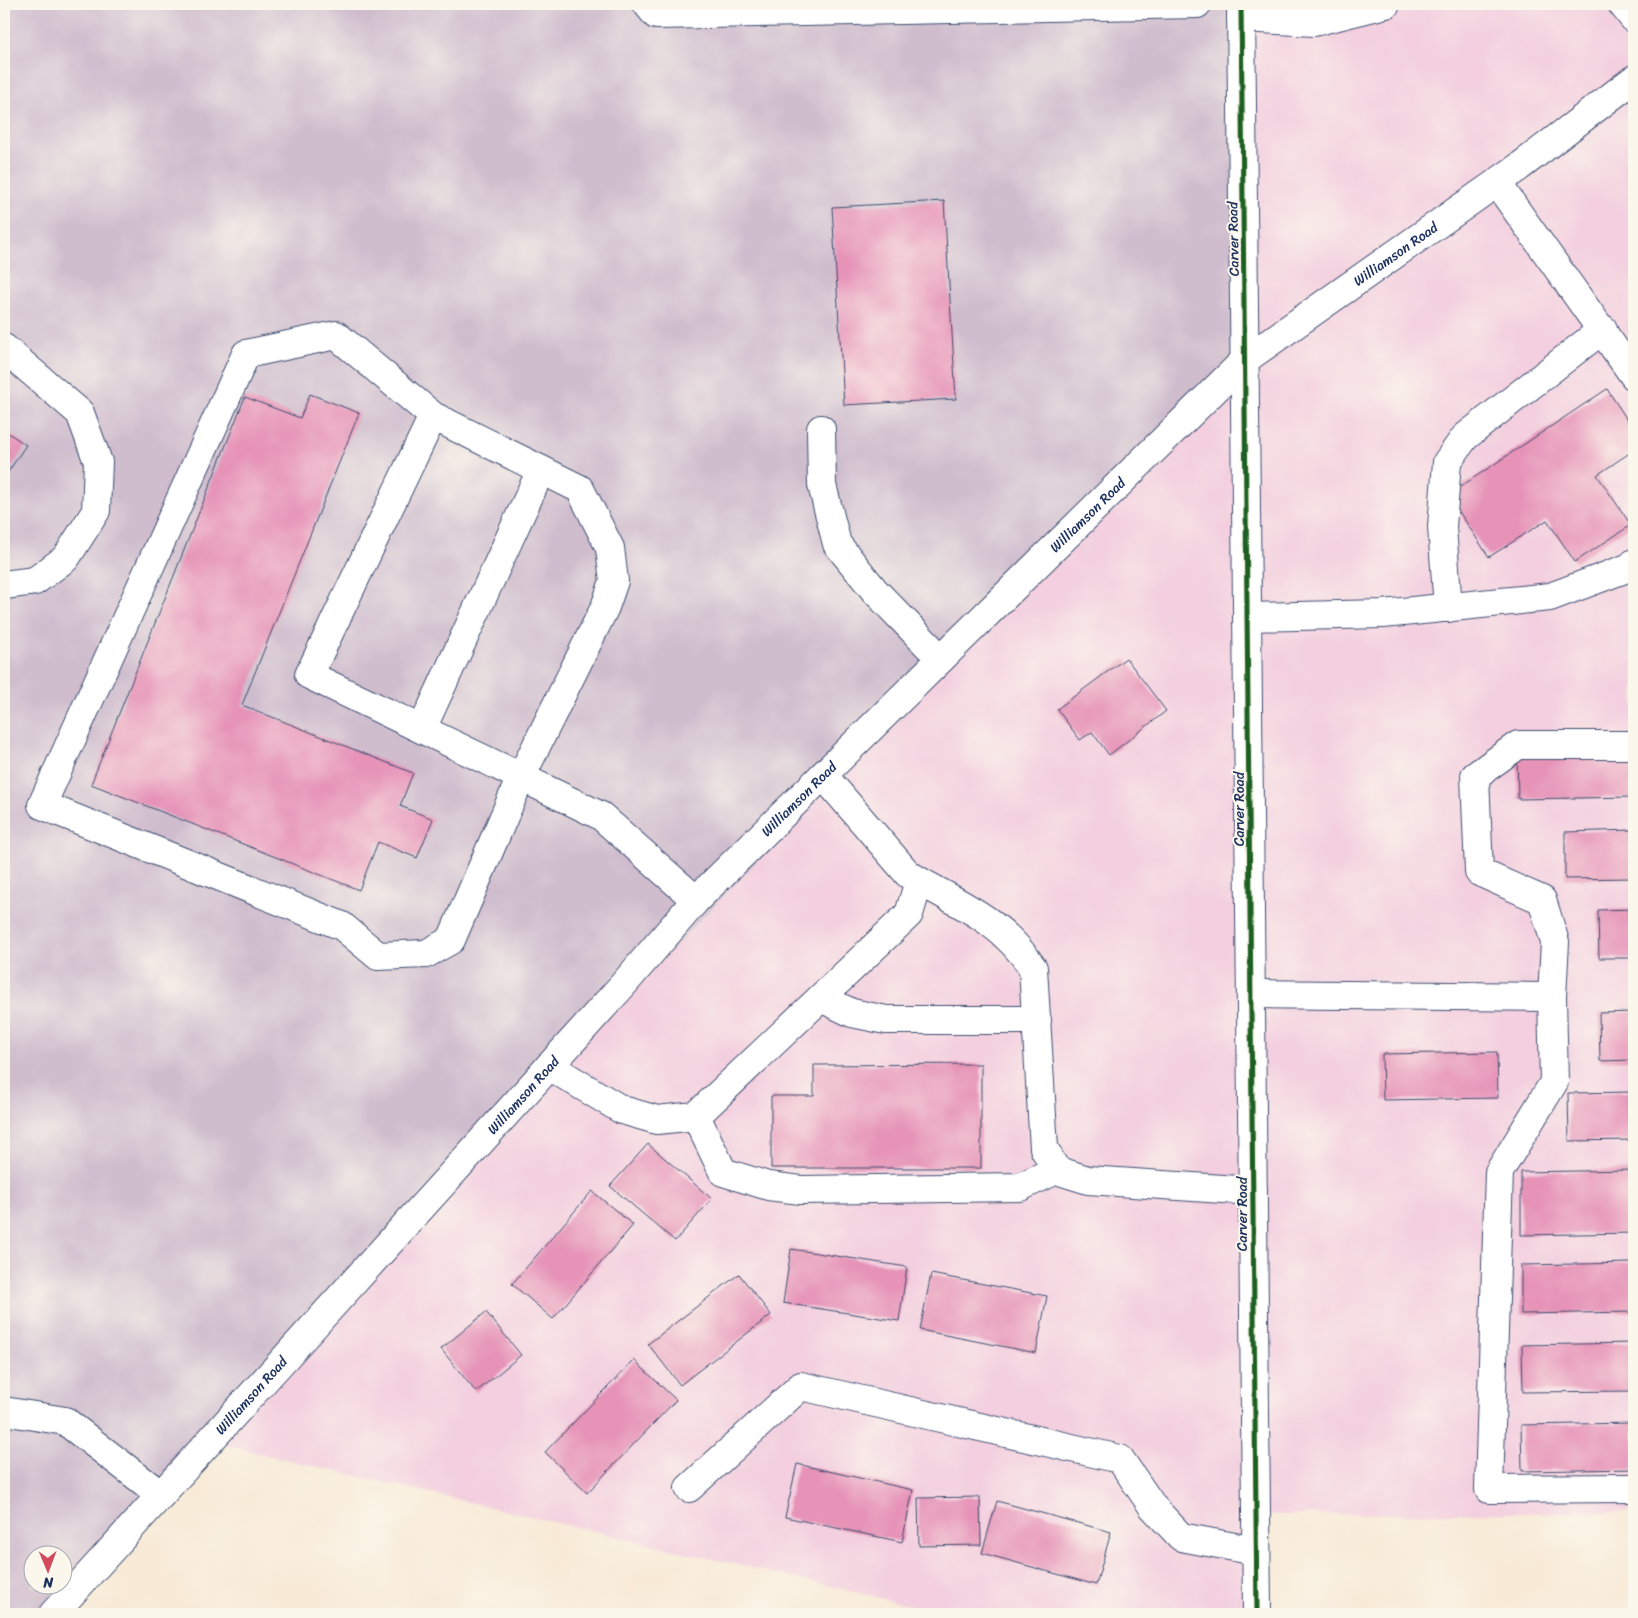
<svg xmlns="http://www.w3.org/2000/svg" width="1638" height="1618" viewBox="0 0 1638 1618" font-family="Sriracha,sans-serif">
	<style>
		.built { fill: #f3cfdf }
		.industrial { fill: #cfbdce; fill-rule: evenodd }
		.building { fill: #e693b7 }
		.lines { fill: none; stroke-linecap: round; stroke-linejoin: round }
		.minor-casing { stroke: #3c4b70; stroke-width: 30 }
		.major-casing { stroke: #3c4b70; stroke-width: 30 }
		.minor { stroke: #fff; stroke-width: 28 }
		.major { stroke: #fff; stroke-width: 28 }
		.cycleway-casing { stroke: #fbf7ec; stroke-width: 8 }
		.cycleway { stroke: #1b5e20; stroke-width: 5 }
		.labels { text-anchor: middle; stroke-width: 4; stroke-linejoin: round; paint-order: stroke }
		.street-label { font-size: 14px; fill: #1b2f5e; stroke: #fbf7ec }
	</style>
	<rect width="100%" height="100%" fill="#fbf7ec"/>
	<filter id="ink" filterUnits="userSpaceOnUse"><feTurbulence type="fractalNoise" baseFrequency=".02" numOctaves="2"/><feDisplacementMap in="SourceGraphic" scale="10" xChannelSelector="R" yChannelSelector="G"/><feConvolveMatrix kernelMatrix="1 2 1 2 8 2 1 2 1" color-interpolation-filters="sRGB"/></filter>
	<filter id="wash" filterUnits="userSpaceOnUse"><feTurbulence type="fractalNoise" baseFrequency=".0096" numOctaves="4" result="noise"/><feDisplacementMap in="SourceGraphic" scale="20" xChannelSelector="R" yChannelSelector="G"/><feGaussianBlur stdDeviation="1.12" result="paint"/><feColorMatrix in="noise" values="0 0 0 0 0 0 0 0 0 0 0 0 0 0 0 0 0 1.4 0 .05"/><feComposite in="paint" operator="in"/></filter>
	<g filter="url(#wash)">
		<rect width="100%" height="100%" fill="#f8ead7"/>
		<polygon class="built" points="1240,4 1634,4 1634,1512 1265,1515 1264,1614 948,1614 203,1440 1246,350"/>
		<path class="industrial" d="M4 4H1240L1246 350 36 1614H4ZM32 1556H62V1586H32Z"/>
		<g id="blocks">
			<g class="building">
				<polygon points="944,201 956,399 844,405 832,207"/>
				<polygon points="1607,389 1634,430 1634,450 1597,475 1631,525 1575,562 1547,520 1489,557 1448,495"/>
				<polygon points="310,394 359,413 242,705 413,773 400,806 433,819 417,858 378,842 359,890 91,784 245,397 300,418"/>
				<polygon points="4,430 26,445 4,478"/>
				<polygon points="1126,658 1166,711 1109,755 1092,732 1080,740 1057,709"/>
				<polygon points="1634,750 1634,797 1518,799 1517,752"/>
				<polygon points="1634,830 1634,878 1565,879 1565,832"/>
				<polygon points="1634,909 1634,958 1599,958 1598,910"/>
				<polygon points="1634,1012 1634,1060 1600,1061 1599,1013"/>
				<polygon points="1497,1052 1498,1098 1383,1100 1382,1054"/>
				<polygon points="981,1064 981,1168 771,1168 771,1096 814,1096 814,1065"/>
				<polygon points="1634,1092 1634,1140 1569,1141 1568,1093"/>
				<polygon points="648,1144 712,1199 675,1241 610,1186"/>
				<polygon points="1634,1170 1634,1233 1521,1235 1521,1172"/>
				<polygon points="592,1191 633,1225 553,1319 512,1284"/>
				<polygon points="791,1249 907,1267 899,1321 783,1303"/>
				<polygon points="1634,1263 1634,1312 1521,1314 1521,1265"/>
				<polygon points="739,1274 771,1315 680,1385 648,1344"/>
				<polygon points="931,1274 1047,1296 1036,1353 920,1330"/>
				<polygon points="486,1312 521,1355 476,1392 441,1349"/>
				<polygon points="1634,1343 1634,1391 1523,1392 1522,1345"/>
				<polygon points="634,1360 676,1400 587,1493 545,1452"/>
				<polygon points="1634,1423 1634,1469 1522,1471 1521,1425"/>
				<polygon points="797,1464 913,1490 902,1542 785,1517"/>
				<polygon points="980,1497 981,1545 919,1546 918,1498"/>
				<polygon points="997,1501 1111,1532 1096,1585 982,1553"/>
			</g>
		</g>
	</g>
	<g filter="url(#ink)">
		<use href="#blocks" fill-opacity="0" stroke="#3c4b70" stroke-width="1"/>
		<g class="lines">
			<defs>
				<g id="minor">
					<polyline points="647,4 656,15 1197,4"/>
					<polyline points="1241,4 1257,1614"/>
					<polyline points="1622,4 1634,19"/>
					<polyline points="1241,18 1314,22 1386,4"/>
					<polyline points="1497,183 1634,376"/>
					<polyline points="4,348 80,413 98,462 96,511 66,558 35,581 4,585"/>
					<polyline points="433,416 309,675 521,777 451,940 426,954 378,956 342,926 42,805 246,354 336,335 433,416 580,489 610,548 614,581 605,607 521,777 601,816 696,900"/>
					<polyline points="821,429 822,485 837,544 875,591 941,659"/>
					<polyline points="1448,608 1442,527 1447,462 1465,437 1603,329"/>
					<polyline points="1248,617 1383,614 1550,597 1630,567 1634,563"/>
					<polyline points="422,729 541,470"/>
					<polyline points="1634,745 1518,745 1475,776 1479,872 1542,900 1555,942 1552,997 1554,1082 1499,1172 1489,1489 1634,1488"/>
					<path d="M919 881C966 907 1002 922 1033 968L1044 1148 1056 1170 1088 1180 1253 1191"/>
					<polyline points="1251,994 1552,997"/>
					<polyline points="821,998 852,1013 886,1020 1037,1020"/>
					<polyline points="549,1066 622,1110 657,1120 696,1116 909,914 919,881 908,874 823,775"/>
					<polyline points="696,1116 723,1172 768,1186 801,1190 1020,1187 1056,1170"/>
					<polyline points="4,1411 65,1421 161,1495"/>
					<polyline points="689,1488 801,1386 1120,1459 1153,1507 1181,1537 1256,1551"/>
				</g>
				<g id="major">
					<path id="s1" d="M53 1614 622 986 696 900 1246 359 1519 167 1634 79"/>
				</g>
			</defs>
			<use href="#minor" class="minor-casing"/>
			<use href="#major" class="major-casing"/>
			<use href="#minor" class="minor"/>
			<use href="#major" class="major"/>
			<defs>
				<polyline id="cycleway" points="1241,4 1257,1614"/>
			</defs>
			<use href="#cycleway" class="cycleway-casing"/>
			<use href="#cycleway" class="cycleway"/>
		</g>
	</g>
	<g class="labels">
		<g class="street-label">
			<text transform="translate(1233 239) rotate(-91)" y="5">Carver Road</text>
			<text dy="5" stroke="none"><textPath href="#s1" startOffset="1915">Williamson Road</textPath></text>
			<text dy="5" stroke="none"><textPath href="#s1" startOffset="1510">Williamson Road</textPath></text>
			<text dy="5" stroke="none"><textPath href="#s1" startOffset="1105">Williamson Road</textPath></text>
			<text transform="translate(1239 809) rotate(-90)" y="5">Carver Road</text>
			<text dy="5" stroke="none"><textPath href="#s1" startOffset="700">Williamson Road</textPath></text>
			<text transform="translate(1242 1214) rotate(-90)" y="5">Carver Road</text>
			<text dy="5" stroke="none"><textPath href="#s1" startOffset="295">Williamson Road</textPath></text>
		</g>
	</g>
	<rect width="1638" height="1618" fill="none" stroke="#fbf7ec" stroke-width="20"/>
	<g transform="translate(48 1570) rotate(179)"><circle r="24" fill="#fbf7ec" stroke="#a1a7b3"/>
	<path d="M0-4L9 19L0 12L-9 19Z" fill="#d1495b"/>
	<text y="-8" font-size="14" font-weight="bold" text-anchor="middle" fill="#1b2f5e">N</text>
	</g>
</svg>
